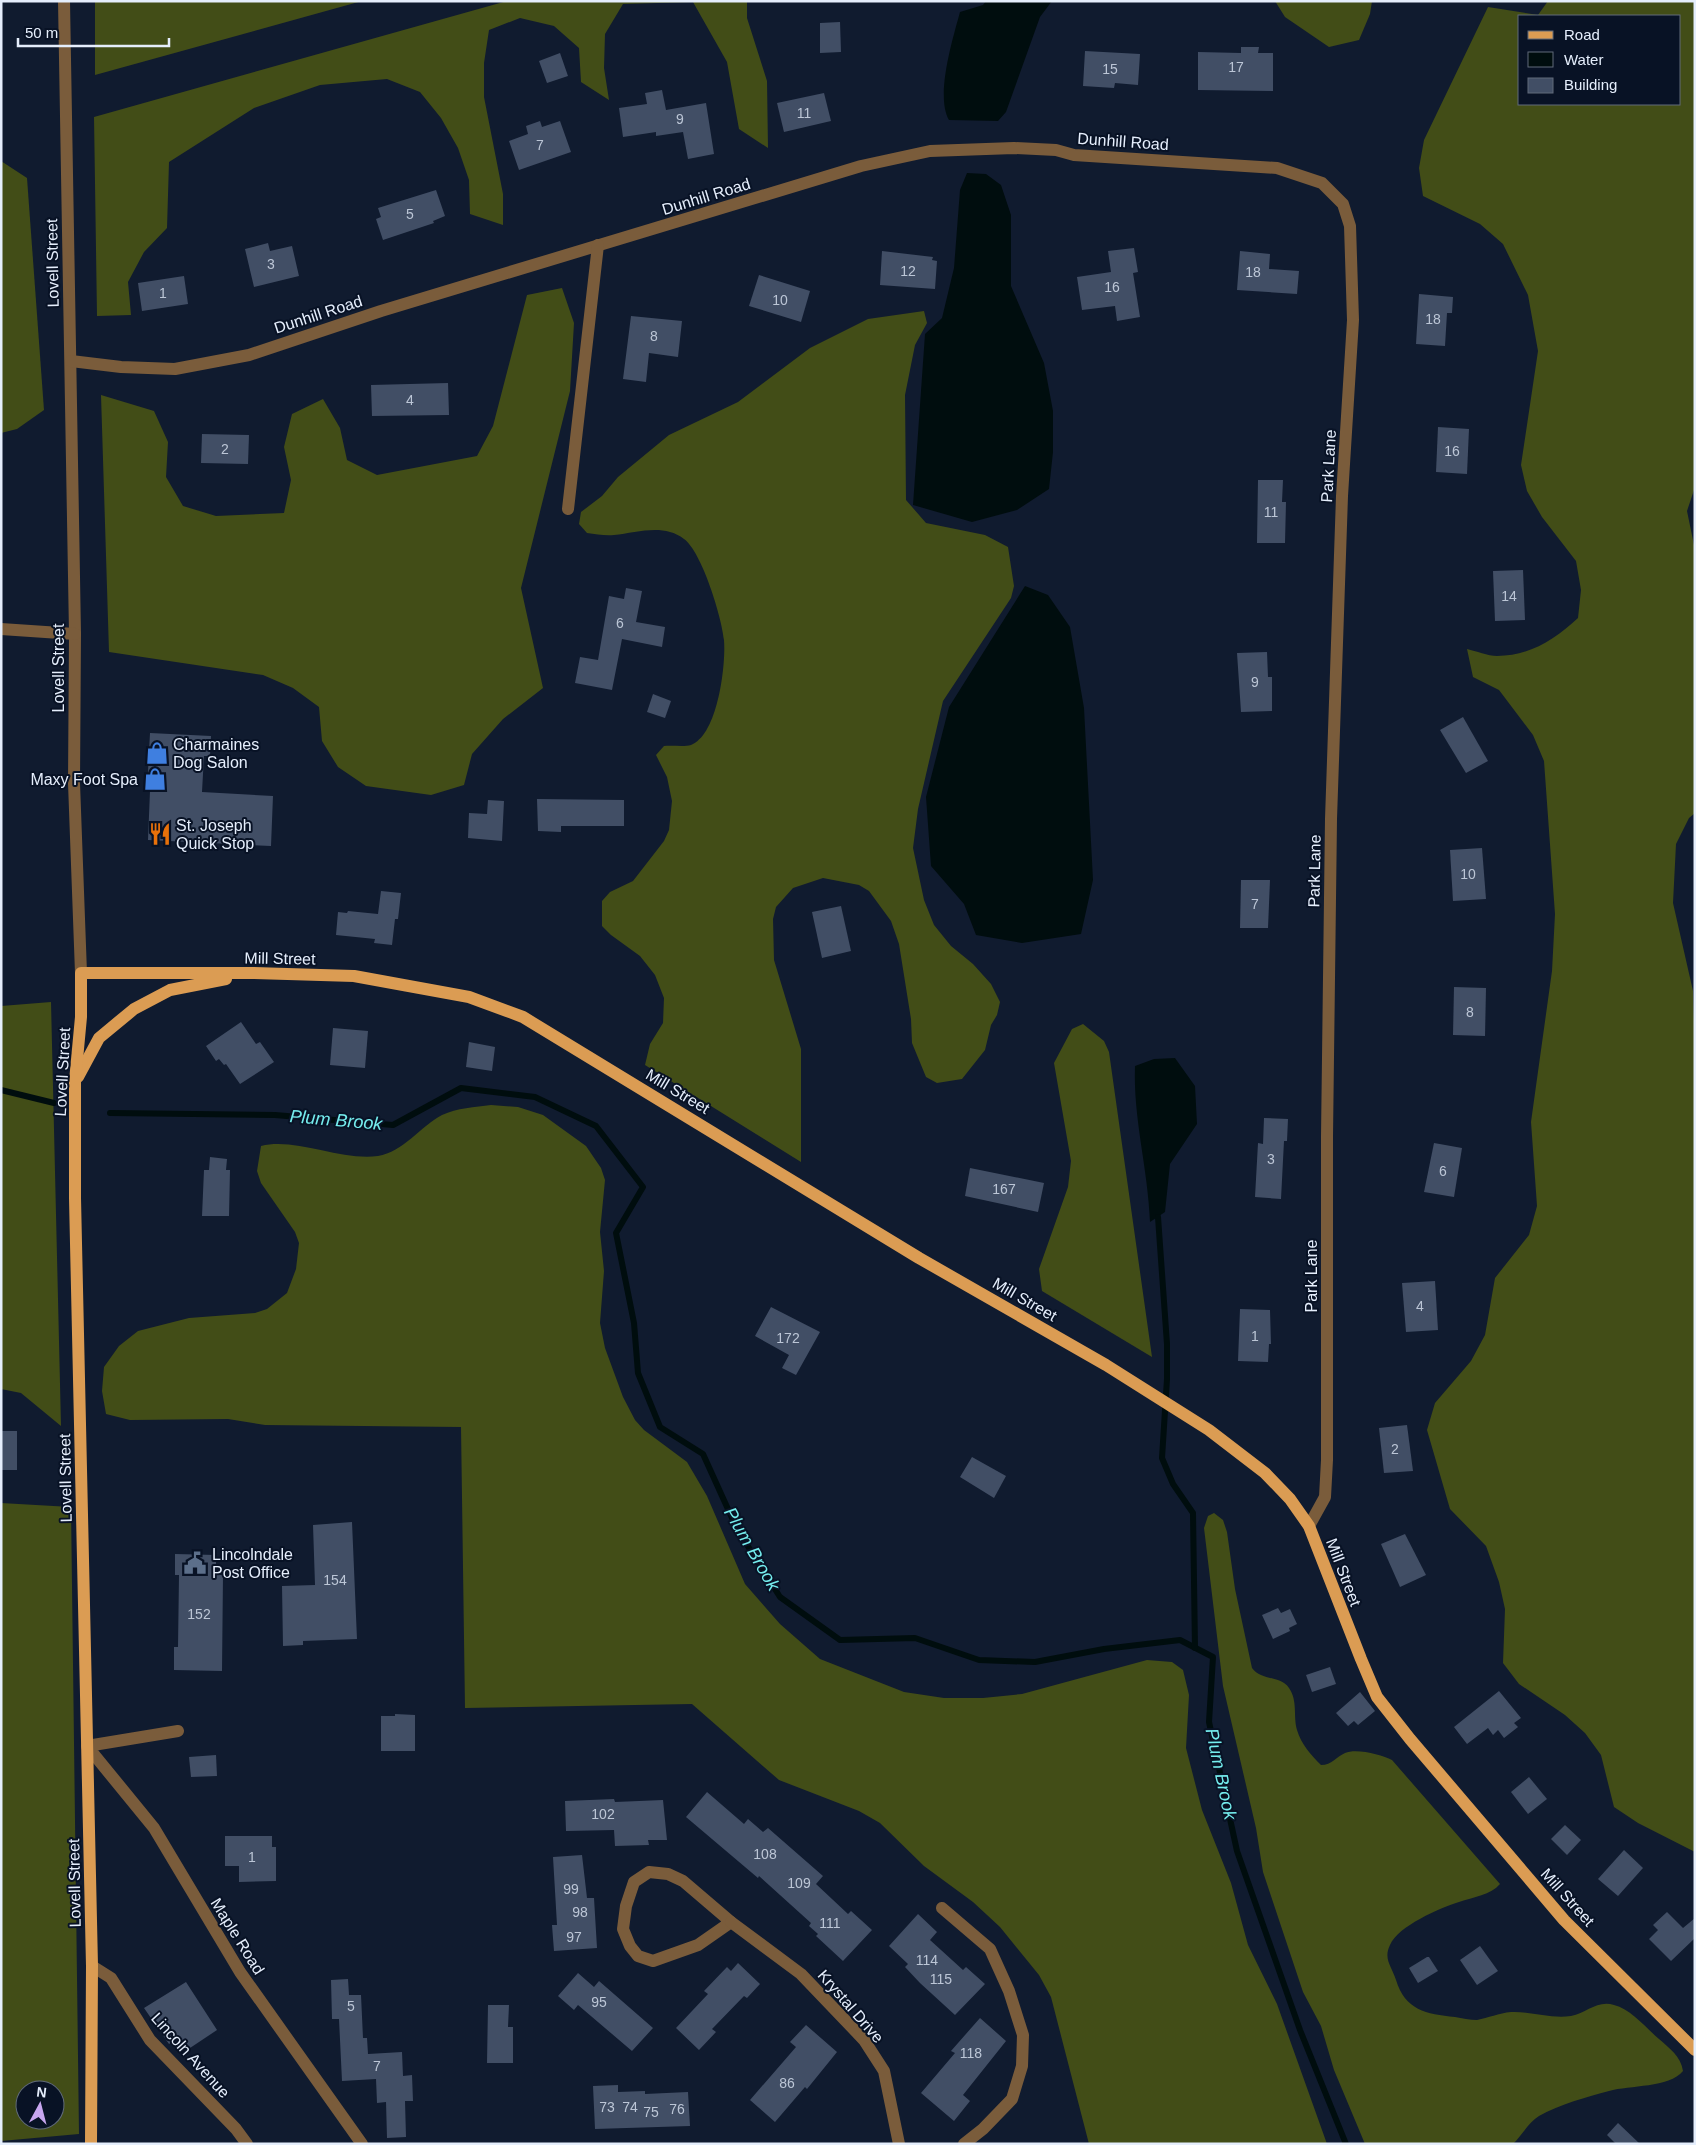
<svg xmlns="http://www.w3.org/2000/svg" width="1696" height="2145" viewBox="0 0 1696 2145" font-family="Helvetica,sans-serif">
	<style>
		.forest { fill: #424d17; fill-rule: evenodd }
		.water { fill: #000d0e }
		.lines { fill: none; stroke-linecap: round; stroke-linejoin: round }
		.stream { stroke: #000d0e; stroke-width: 6 }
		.building { fill: #414e65 }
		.minor { stroke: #7a5c3b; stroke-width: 12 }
		.major { stroke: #db9c53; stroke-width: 12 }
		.labels { text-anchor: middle; stroke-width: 4; stroke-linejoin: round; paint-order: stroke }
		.number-label { font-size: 14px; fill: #bcc6d6 }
		.street-label { font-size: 16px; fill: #e5eefc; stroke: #081225 }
		.poi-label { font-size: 16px; fill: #e5eefc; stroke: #081225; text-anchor: start }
		.water-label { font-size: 18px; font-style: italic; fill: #75edee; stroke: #081225 }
	</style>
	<rect width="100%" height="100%" fill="#101b2f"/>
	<g class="forest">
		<polygon points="95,1 362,1 95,75"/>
		<polygon points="507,1 747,1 747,18 767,81 768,148 739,129 727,62 693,2 623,4 605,34 604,68 609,100 581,82 579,48 554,26 520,18 489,30 484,63 484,97 503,194 503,225 470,214 469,180 458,148 441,118 420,92 387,79 320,85 254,108 169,162 167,228 144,252 128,282 131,315 97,316 94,117"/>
		<polygon points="1275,1 1372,1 1370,14 1359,40 1329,47 1285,17"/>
		<path d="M1548 1H1695V487L1687 511 1695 550V813L1689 818 1676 844 1673 903 1693 991 1695 1051V1852L1638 1823 1614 1807 1601 1755 1585 1733 1565 1715 1519 1684 1503 1663 1505 1609 1499 1582 1486 1546 1450 1509 1427 1430 1435 1403 1471 1361 1485 1335 1495 1278 1529 1235 1537 1206 1531 1122 1552 971 1555 914 1544 761 1533 735 1499 690 1473 677 1467 649C1476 651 1488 656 1497 656 1530 656 1555 639 1578 618L1581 590 1576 561 1542 517 1527 491 1521 465 1538 351 1528 295 1503 244 1480 224 1423 196 1419 168 1424 140 1488 7 1538 15ZM1520 16H1680V104H1520Z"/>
		<polygon points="1,161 27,178 44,410 17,429 1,433"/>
		<polygon points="562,288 574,323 570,391 521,588 543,688 503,719 472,754 464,785 431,795 366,786 338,767 322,741 319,707 293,688 263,675 109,652 101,395 154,411 168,442 166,477 183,506 216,516 284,513 291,480 284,447 292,414 323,399 340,428 347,460 377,475 477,456 493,426 527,295"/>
		<path d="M924 311 927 323 915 345 905 395 906 500 926 523 985 535 1008 547 1014 586 1011 598 943 701 918 809 913 848 924 900 934 925 951 946 973 964 991 984 1000 1002 997 1015 991 1025 985 1050 962 1079 937 1083 926 1077 912 1043 911 1019 899 944 891 921 869 891 859 885 823 878 793 888 776 907 773 919 774 960 801 1049V1162L645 1065 650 1044 663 1023 664 998 655 975 640 956 611 935 602 926V901L610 892 633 881 664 841 669 830 672 801 667 777 656 755 664 746C672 745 684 747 691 745 718 735 726 665 724 640 722 618 702 552 684 539 663 523 637 533 614 535 605 536 596 534 587 533L579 524 581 512 602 496 618 477 669 435 738 402 810 348 868 319Z"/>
		<polygon points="51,1002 61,1426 21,1393 1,1389 1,1006"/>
		<polygon points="1083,1024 1104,1041 1109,1052 1152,1357 1042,1291 1039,1269 1068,1187 1071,1161 1054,1063 1072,1029"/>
		<path d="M491 1105 518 1107 543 1115 586 1146 601 1168 605 1180 600 1232 604 1271 600 1323 605 1348 623 1397 635 1420 644 1430 687 1462 707 1496 745 1584 780 1624 820 1659 904 1692 944 1698H983L1022 1694 1147 1660 1172 1662 1183 1670 1189 1695 1186 1748 1202 1810 1231 1883 1248 1945 1277 2004 1327 2144H1089L1051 1997 1039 1975 1000 1927 973 1902 924 1866 880 1823 859 1811 779 1780 692 1704 465 1708 461 1427 265 1425 228 1419 130 1420 106 1414 102 1391 104 1367 119 1346 138 1331 189 1318 255 1313 267 1309 287 1293 296 1269 299 1243 295 1232 261 1183 257 1171 261 1146C295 1137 340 1161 378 1156 403 1152 421 1126 442 1115 457 1108 475 1107 491 1105Z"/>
		<path d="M1 1503 71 1507 79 2134 1 2141ZM25 2090H55V2120H25Z"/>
		<path d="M1214 1513 1223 1520 1227 1532 1235 1589 1252 1668C1261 1681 1280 1675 1289 1688 1298 1701 1293 1716 1297 1730 1301 1744 1311 1755 1321 1765 1332 1765 1336 1757 1345 1753 1357 1748 1382 1755 1392 1760L1500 1884C1491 1895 1473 1897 1459 1902 1440 1908 1398 1926 1390 1945 1383 1959 1392 1967 1396 1980 1405 2010 1426 2014 1455 2017 1462 2018 1470 2020 1477 2020 1488 2018 1499 2013 1511 2012 1531 2011 1550 2019 1571 2016 1587 2013 1597 2000 1614 2005 1631 2009 1646 2028 1659 2039 1669 2048 1681 2056 1683 2071 1669 2088 1630 2085 1609 2091 1587 2097 1560 2104 1539 2116 1529 2122 1522 2135 1513 2144H1365L1334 2070 1321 2026 1303 1992 1263 1872 1256 1828 1223 1686 1204 1528 1208 1516Z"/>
	</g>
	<g class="water">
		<path d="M986 1H1052L1040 17 1006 112 998 121 949 120C935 96 953 38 960 12L983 5Z"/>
		<polygon points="967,173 986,174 1001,185 1011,215 1011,286 1044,363 1053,411 1053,452 1049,489 1017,510 972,522 913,505 925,334 942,318 954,268 960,190"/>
		<polygon points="1025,586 1048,595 1070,627 1084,708 1093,880 1081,934 1022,943 976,935 964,904 931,866 926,797 949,707"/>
		<path d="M1175 1058 1195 1086 1197 1124 1170 1164 1165 1212 1150 1222C1148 1169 1133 1118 1135 1066L1154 1059Z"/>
	</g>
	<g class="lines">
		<g class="stream">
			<polyline points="1,1090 54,1103"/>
			<polyline points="110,1113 275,1115 393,1125 461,1088 535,1097 596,1126 643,1187 616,1233 634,1323 638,1373 660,1427 703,1454 737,1529 780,1597 840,1640 915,1638 979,1660 1035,1662 1104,1649 1180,1640 1213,1657 1209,1722 1237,1851 1300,2030 1346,2144"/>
			<polyline points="1158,1217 1167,1344 1167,1379 1162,1458 1173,1484 1193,1513 1195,1648"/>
		</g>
	</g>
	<g class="building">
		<polygon points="840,22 841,52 820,53 820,23"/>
		<polygon points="1241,47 1259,47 1258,53 1273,53 1273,91 1198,90 1198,52 1241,53"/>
		<polygon points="1085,51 1140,54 1138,85 1115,83 1114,88 1083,86"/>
		<polygon points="560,53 568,76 547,83 539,61"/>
		<polygon points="662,90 666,110 706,103 714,154 688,159 683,132 656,136 656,132 623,137 619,108 647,104 645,93"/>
		<polygon points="824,93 831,121 784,132 777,103"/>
		<polygon points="540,121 542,127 560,121 571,152 519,170 509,141 528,134 526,126"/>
		<polygon points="436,190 445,216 433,221 434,223 383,240 376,219 381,217 378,208"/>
		<polygon points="268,243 270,251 292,246 299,276 254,287 245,249"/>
		<polygon points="1134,248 1138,272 1133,273 1140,317 1117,321 1115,306 1082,310 1077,277 1111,272 1108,251"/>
		<polygon points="882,251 933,257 932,260 937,261 935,289 880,285"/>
		<polygon points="1240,251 1270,254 1269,269 1299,271 1297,294 1237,290"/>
		<polygon points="759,275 810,291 801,322 749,306"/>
		<polygon points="184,276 188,304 142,311 138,283"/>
		<polygon points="1419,294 1453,297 1452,313 1447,313 1445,346 1416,344"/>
		<polygon points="631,316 682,321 678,357 649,353 646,382 623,379"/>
		<polygon points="448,383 449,415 372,416 371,385"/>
		<polygon points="1438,427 1469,429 1467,474 1436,472"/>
		<polygon points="202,434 249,435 248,464 201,463"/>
		<polygon points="1258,480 1283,480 1282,502 1286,502 1285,543 1257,543"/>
		<polygon points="1523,570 1525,620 1495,621 1493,571"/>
		<polygon points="626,588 642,591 636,622 665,627 662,647 622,639 612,690 575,683 580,657 598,660 609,596 624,599"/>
		<polygon points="1267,652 1268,677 1272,677 1272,711 1241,712 1237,653"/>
		<polygon points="653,694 671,701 665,718 647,712"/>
		<polygon points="1463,717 1488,761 1466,773 1440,730"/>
		<polygon points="150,733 211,736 210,756 204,756 202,792 273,796 271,846 148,840 150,791 147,791"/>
		<polygon points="537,799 624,800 624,826 561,826 561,832 538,831"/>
		<polygon points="488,800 504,801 502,841 468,838 469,813 487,814"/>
		<polygon points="1482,848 1486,899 1453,901 1450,850"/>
		<polygon points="1241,880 1270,880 1268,928 1240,928"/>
		<polygon points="381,891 401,893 398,919 395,919 392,945 374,943 375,939 336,935 338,912 347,913 348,911 378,914"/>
		<polygon points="841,906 851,951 822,958 812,912"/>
		<polygon points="1454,987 1486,988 1485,1036 1453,1035"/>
		<polygon points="241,1022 256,1044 260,1042 274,1062 240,1084 226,1064 224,1065 219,1059 216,1061 206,1046"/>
		<polygon points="333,1028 368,1031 365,1068 330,1065"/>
		<polygon points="469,1042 495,1047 492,1071 466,1067"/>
		<polygon points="1264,1118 1288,1119 1287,1141 1284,1141 1281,1199 1255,1197 1258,1143 1263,1144"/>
		<polygon points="1434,1143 1462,1148 1454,1197 1424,1192"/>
		<polygon points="210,1157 227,1159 226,1170 230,1170 229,1216 202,1216 204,1170 209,1170"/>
		<polygon points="970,1168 1044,1183 1038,1212 965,1196"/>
		<polygon points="1435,1281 1438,1330 1406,1332 1402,1283"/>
		<polygon points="771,1307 820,1332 796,1375 782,1368 789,1355 755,1336"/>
		<polygon points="1240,1309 1270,1310 1271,1344 1269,1344 1268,1362 1238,1361"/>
		<polygon points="1407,1425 1413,1471 1384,1473 1379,1428"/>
		<rect x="1" y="1431" width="16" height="39"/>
		<polygon points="972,1457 1006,1476 994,1498 960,1477"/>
		<polygon points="352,1522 357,1639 303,1641 303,1645 283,1646 282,1586 315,1585 313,1525"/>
		<polygon points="1405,1534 1426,1575 1400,1587 1381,1544"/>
		<polygon points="175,1554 216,1555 216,1575 223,1575 222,1671 174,1670 174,1647 178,1647 179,1575 175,1575"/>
		<polygon points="1278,1608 1281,1613 1290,1609 1297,1624 1289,1628 1290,1631 1273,1639 1262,1615"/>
		<polygon points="1330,1667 1336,1684 1312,1692 1306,1675"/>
		<polygon points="1499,1691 1521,1718 1514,1723 1518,1727 1504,1738 1498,1730 1493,1735 1488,1728 1467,1744 1454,1727"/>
		<polygon points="1360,1692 1375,1711 1358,1725 1354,1721 1348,1726 1336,1713"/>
		<polygon points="395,1714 415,1715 415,1751 381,1751 381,1716 395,1716"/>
		<polygon points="216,1755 217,1776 191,1777 189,1757"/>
		<polygon points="1529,1777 1547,1799 1528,1814 1511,1792"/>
		<polygon points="707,1792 744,1824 748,1819 763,1832 768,1828 823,1876 816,1884 848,1914 851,1911 872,1930 843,1961 816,1936 818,1934 809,1926 811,1923 759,1876 758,1878 686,1817"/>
		<polygon points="614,1799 615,1802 663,1800 667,1840 648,1840 649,1845 615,1846 614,1830 566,1831 565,1801"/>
		<polygon points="1565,1825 1581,1840 1567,1855 1551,1839"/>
		<polygon points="225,1836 272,1836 272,1847 276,1847 276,1881 239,1882 239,1866 225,1866"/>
		<polygon points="1624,1850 1643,1868 1618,1896 1598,1879"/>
		<polygon points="582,1855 587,1898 594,1898 597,1948 554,1951 552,1925 557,1925 553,1857"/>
		<polygon points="1667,1912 1683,1928 1695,1918 1695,1938 1671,1961 1649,1939 1658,1930 1653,1925"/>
		<polygon points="918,1914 937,1932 930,1940 963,1970 966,1967 985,1984 955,2015 920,1983 905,1967 908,1964 889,1946"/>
		<polygon points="1480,1946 1498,1971 1477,1985 1460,1960"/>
		<polygon points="1427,1957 1429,1957 1438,1971 1418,1983 1409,1968"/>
		<polygon points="738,1963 760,1984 747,1998 744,1996 712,2029 716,2032 699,2050 676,2028 708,1994 704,1991 727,1967 731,1971"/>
		<polygon points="578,1973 594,1987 599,1981 653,2028 632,2051 578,2005 574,2010 558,1996"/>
		<polygon points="348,1979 349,1995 361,1995 363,2038 367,2038 368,2054 402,2052 403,2076 412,2075 413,2101 405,2101 406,2137 387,2138 386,2102 377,2103 376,2079 342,2081 339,2019 332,2019 331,1980"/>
		<polygon points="186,1982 217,2030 187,2050 179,2037 169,2044 144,2008"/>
		<polygon points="488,2005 509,2005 508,2027 513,2027 513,2063 487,2063"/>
		<polygon points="980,2018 1006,2041 963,2095 970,2101 954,2121 921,2093 955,2053 951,2051"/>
		<polygon points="806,2025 837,2052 807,2089 805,2087 775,2122 750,2100 796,2047 790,2042"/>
		<polygon points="618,2085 618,2092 645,2091 645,2094 688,2092 690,2126 595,2129 593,2086"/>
		<polygon points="1618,2123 1640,2144 1616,2144 1607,2135"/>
	</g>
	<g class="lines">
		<g class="minor">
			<polyline points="64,1 75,634 74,783 81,973"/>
			<polyline points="71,361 121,367 175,369 249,355 381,311 861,166 930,151 1014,148 1056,150 1074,155 1277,168 1322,183 1343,204 1350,226 1353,320 1342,496 1331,819 1327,1137 1327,1460 1325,1497 1309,1526"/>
			<polyline points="568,509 598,245"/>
			<polyline points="1,629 75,634"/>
			<polyline points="178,1731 87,1746 154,1828 240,1972 362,2144"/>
			<polygon points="649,1872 668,1874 683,1881 731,1922 698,1945 653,1961 638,1956 630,1946 623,1929 626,1906 634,1882"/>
			<polyline points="942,1908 990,1949 1009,1991 1023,2035 1022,2066 1012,2099 983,2129 964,2144"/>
			<polyline points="731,1922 801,1974 864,2040 884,2071 899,2144"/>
			<polyline points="92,1966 111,1978 150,2040 236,2129 247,2144"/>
		</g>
		<g class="major">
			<polyline points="78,1077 99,1038 134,1009 170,990 226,979"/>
			<polyline points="91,2144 92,1966 75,1198 75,1081 81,1017 81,973 253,973 354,976 469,997 523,1017 919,1258 1106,1365 1209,1430 1265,1473 1290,1499 1309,1526 1361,1659 1377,1697 1410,1739 1564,1920 1695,2050"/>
		</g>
	</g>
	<defs>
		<symbol id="shop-bare" viewBox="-9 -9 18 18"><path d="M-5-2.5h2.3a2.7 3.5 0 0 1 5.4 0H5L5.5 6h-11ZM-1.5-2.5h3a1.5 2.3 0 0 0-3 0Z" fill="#3f7fe0" stroke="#081225" stroke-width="2.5" paint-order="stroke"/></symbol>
		<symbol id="restaurant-bare" viewBox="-9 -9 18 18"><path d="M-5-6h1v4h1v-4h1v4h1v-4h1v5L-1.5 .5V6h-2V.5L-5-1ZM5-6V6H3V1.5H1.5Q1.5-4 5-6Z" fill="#e8710a" stroke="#081225" stroke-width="2.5" paint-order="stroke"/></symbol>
		<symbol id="civic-bare" viewBox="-9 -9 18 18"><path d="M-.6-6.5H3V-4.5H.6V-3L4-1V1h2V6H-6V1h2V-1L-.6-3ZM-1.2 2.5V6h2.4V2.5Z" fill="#5c6f8a" stroke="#081225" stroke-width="2.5" paint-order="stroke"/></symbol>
	</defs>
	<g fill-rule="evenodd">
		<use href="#shop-bare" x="141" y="737" width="32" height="32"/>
		<use href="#shop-bare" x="139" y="763" width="32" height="32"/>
		<use href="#restaurant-bare" x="144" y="818" width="32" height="32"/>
		<use href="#civic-bare" x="179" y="1547" width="32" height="32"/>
	</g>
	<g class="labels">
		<g class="number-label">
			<text x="1236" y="72">17</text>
			<text x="1110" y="74">15</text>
			<text x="804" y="118">11</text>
			<text x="680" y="124">9</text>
			<text x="540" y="150">7</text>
			<text x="410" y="219">5</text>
			<text x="271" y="269">3</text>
			<text x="908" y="276">12</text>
			<text x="1253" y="277">18</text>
			<text x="1112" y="292">16</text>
			<text x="163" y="298">1</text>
			<text x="780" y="305">10</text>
			<text x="1433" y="324">18</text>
			<text x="654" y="341">8</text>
			<text x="410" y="405">4</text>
			<text x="225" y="454">2</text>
			<text x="1452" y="456">16</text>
			<text x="1271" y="517">11</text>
			<text x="1509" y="601">14</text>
			<text x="620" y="628">6</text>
			<text x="1255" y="687">9</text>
			<text x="1468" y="879">10</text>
			<text x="1255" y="909">7</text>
			<text x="1470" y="1017">8</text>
			<text x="1271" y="1164">3</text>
			<text x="1443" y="1176">6</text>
			<text x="1004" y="1194">167</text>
			<text x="1420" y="1311">4</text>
			<text x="1255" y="1341">1</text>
			<text x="788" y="1343">172</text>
			<text x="1395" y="1454">2</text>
			<text x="335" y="1585">154</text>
			<text x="199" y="1619">152</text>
			<text x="603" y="1819">102</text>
			<text x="765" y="1859">108</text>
			<text x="252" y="1862">1</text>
			<text x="799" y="1888">109</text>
			<text x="571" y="1894">99</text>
			<text x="580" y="1917">98</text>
			<text x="830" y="1928">111</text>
			<text x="574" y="1942">97</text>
			<text x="927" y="1965">114</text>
			<text x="941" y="1984">115</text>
			<text x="599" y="2007">95</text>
			<text x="351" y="2011">5</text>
			<text x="971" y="2058">118</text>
			<text x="377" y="2071">7</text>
			<text x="787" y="2088">86</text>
			<text x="607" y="2112">73</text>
			<text x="630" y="2112">74</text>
			<text x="677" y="2114">76</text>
			<text x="651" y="2117">75</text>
		</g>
		<g class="street-label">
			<text transform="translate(1123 141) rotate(4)" y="6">Dunhill Road</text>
			<text transform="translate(706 196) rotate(-17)" y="6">Dunhill Road</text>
			<text transform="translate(52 263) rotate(-91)" y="6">Lovell Street</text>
			<text transform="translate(318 314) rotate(-18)" y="6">Dunhill Road</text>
			<text transform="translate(1328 466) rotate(-87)" y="6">Park Lane</text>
			<text transform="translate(58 668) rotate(-90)" y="6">Lovell Street</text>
			<text transform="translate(1314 871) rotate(-89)" y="6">Park Lane</text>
			<text transform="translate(280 958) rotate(1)" y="6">Mill Street</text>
			<text transform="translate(62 1072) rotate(-87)" y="6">Lovell Street</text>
			<text transform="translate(678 1091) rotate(31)" y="6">Mill Street</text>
			<text transform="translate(1311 1276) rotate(-90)" y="6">Park Lane</text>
			<text transform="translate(1025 1299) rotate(30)" y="6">Mill Street</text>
			<text transform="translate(65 1478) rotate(-91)" y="6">Lovell Street</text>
			<text transform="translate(1344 1572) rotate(69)" y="6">Mill Street</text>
			<text transform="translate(74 1883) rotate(-91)" y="6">Lovell Street</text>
			<text transform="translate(1568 1897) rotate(48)" y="6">Mill Street</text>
			<text transform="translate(238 1936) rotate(58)" y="6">Maple Road</text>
			<text transform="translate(851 2006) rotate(49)" y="6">Krystal Drive</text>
			<text transform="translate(191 2055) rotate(48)" y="6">Lincoln Avenue</text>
		</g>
		<g class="poi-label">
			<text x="173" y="750">Charmaines<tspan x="173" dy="18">Dog Salon</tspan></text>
			<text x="138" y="785" text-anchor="end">Maxy Foot Spa</text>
			<text x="176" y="831">St. Joseph<tspan x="176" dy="18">Quick Stop</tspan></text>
			<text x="212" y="1560">Lincolndale<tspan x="212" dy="18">Post Office</tspan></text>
		</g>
		<g class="water-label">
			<text transform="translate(336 1120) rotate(5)" y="6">Plum Brook</text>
			<text transform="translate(752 1549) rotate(60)" y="6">Plum Brook</text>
			<text transform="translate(1221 1774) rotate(78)" y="6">Plum Brook</text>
		</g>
	</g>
	<rect width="1696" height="2145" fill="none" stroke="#e5eefc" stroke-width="5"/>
	<rect x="1518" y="15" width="162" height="90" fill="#081225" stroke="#606a7b"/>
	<rect x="1528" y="31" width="25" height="8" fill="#db9c53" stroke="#606a7b"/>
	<text x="1564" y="40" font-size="15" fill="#e5eefc">Road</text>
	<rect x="1528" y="52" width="25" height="15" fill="#000d0e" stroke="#606a7b"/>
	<text x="1564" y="65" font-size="15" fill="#e5eefc">Water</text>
	<rect x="1528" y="78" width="25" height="15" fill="#414e65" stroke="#606a7b"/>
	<text x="1564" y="90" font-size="15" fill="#e5eefc">Building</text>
	<g transform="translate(40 2105) rotate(7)"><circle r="24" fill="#081225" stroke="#606a7b"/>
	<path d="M0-4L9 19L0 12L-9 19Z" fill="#c7a6ef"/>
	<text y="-8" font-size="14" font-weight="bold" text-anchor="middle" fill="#e5eefc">N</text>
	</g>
	<path d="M18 38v8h151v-8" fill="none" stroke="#e5eefc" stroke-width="2.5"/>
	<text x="25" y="38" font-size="15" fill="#e5eefc" stroke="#081225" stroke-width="4" paint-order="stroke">50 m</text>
</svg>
